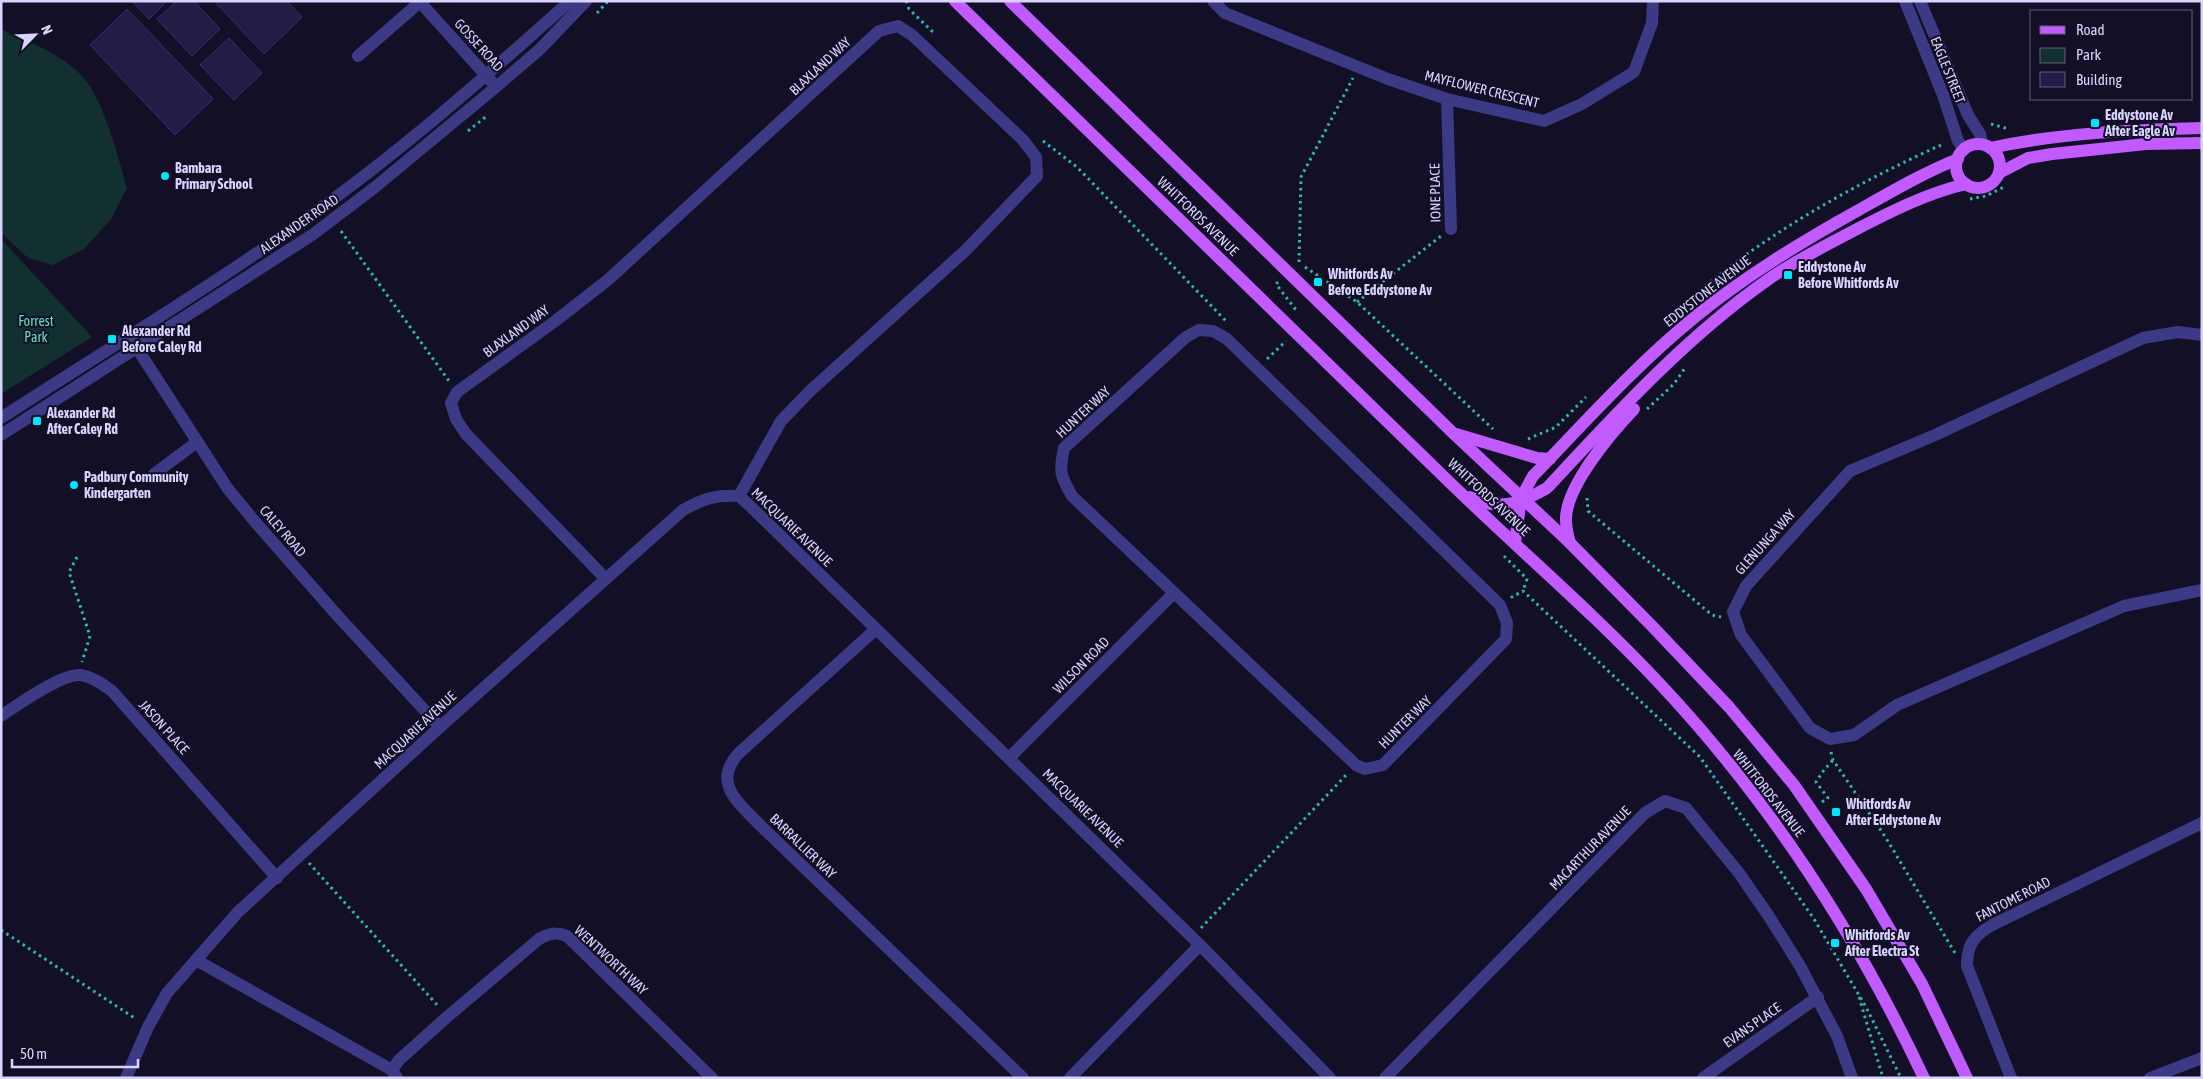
<svg xmlns="http://www.w3.org/2000/svg" width="2203" height="1079" viewBox="0 0 2203 1079" font-family="'Asap Condensed',sans-serif">
	<style>
		.green { fill: #12302f }
		.building { fill: #241b47; stroke: #3b2d73 }
		.lines { fill: none; stroke-linecap: round; stroke-linejoin: round }
		.path { stroke: #2fb8b0; stroke-width: 3; stroke-dasharray: 2.5 4; stroke-linecap: butt }
		.minor { stroke: #3d3a85; stroke-width: 12 }
		.major { stroke: #c25bff; stroke-width: 12 }
		.poi-dot { fill: #00e5ff; stroke: #130f26; stroke-width: 2 }
		.labels { text-anchor: middle; stroke-width: 4; stroke-linejoin: round; paint-order: stroke }
		.street-label { font-size: 14px; fill: #d9d4ff; stroke: #130f26 }
		.poi-label { font-size: 14px; font-weight: bold; fill: #d9d4ff; stroke: #130f26; text-anchor: start }
		.park-label { font-size: 14px; fill: #5fe0c0; stroke: #130f26 }
	</style>
	<rect width="100%" height="100%" fill="#130f26"/>
	<g class="green">
		<path d="M1 29C27 41 57 52 78 72 102 92 118 157 127 188L111 219 84 249 53 265 28 258 1 233Z"/>
		<polygon points="1,239 92,337 1,394"/>
	</g>
	<g class="building">
		<polygon points="132,1 167,1 149,19"/>
		<polygon points="177,1 194,1 220,29 192,56 157,19"/>
		<polygon points="214,1 287,1 302,17 264,54"/>
		<polygon points="127,9 213,99 175,135 90,45"/>
		<polygon points="229,38 262,73 234,100 200,65"/>
	</g>
	<g class="lines">
		<g class="path">
			<polyline points="906,1 909,9 934,33"/>
			<polyline points="597,13 608,1"/>
			<polyline points="1991,124 2009,129"/>
			<polyline points="468,131 488,115"/>
			<polyline points="1043,141 1077,167 1226,321"/>
			<polyline points="1970,199 1986,196 2006,186"/>
			<polyline points="341,231 449,381"/>
			<polyline points="1299,262 1301,177 1353,78"/>
			<polyline points="1305,267 1357,302 1493,429"/>
			<polyline points="1278,282 1276,284 1296,310"/>
			<polyline points="1357,302 1441,236"/>
			<path d="M1676 312C1749 243 1850 186 1941 145L1942 141"/>
			<polyline points="1267,359 1286,341"/>
			<polyline points="1647,409 1674,384 1685,368"/>
			<polyline points="1528,439 1556,427 1586,397"/>
			<polyline points="1587,498 1588,511 1712,615 1721,617"/>
			<polyline points="1504,556 1527,579 1523,591"/>
			<polyline points="77,557 69,572 90,636 82,662"/>
			<polyline points="1511,596 1512,597 1523,591 1700,757 1814,919 1866,1007 1901,1078"/>
			<polyline points="1831,752 1833,760 1886,838 1955,953"/>
			<polyline points="1822,802 1828,798 1816,782 1824,770 1833,760"/>
			<polyline points="309,863 439,1007"/>
			<polyline points="1201,928 1347,774"/>
			<polyline points="1,930 136,1019"/>
			<polyline points="1859,997 1883,1078"/>
		</g>
		<g class="minor">
			<polyline points="419,1 491,81"/>
			<polyline points="1213,1 1225,13 1388,79 1447,99 1544,121 1582,104 1634,72 1652,23 1653,1"/>
			<polyline points="1905,1 1943,95 1958,141 1964,150"/>
			<polyline points="1920,1 1968,115 1980,134 1982,144"/>
			<polyline points="358,56 420,2"/>
			<polyline points="1447,99 1451,229"/>
			<path d="M1199 330 1213 331 1227 339 1500 605 1507 623 1506 639 1383 765 1365 769 1356 765 1072 496C1060 475 1059 472 1064 448L1186 337Z"/>
			<polyline points="2202,335 2178,332 2143,338 1935,435 1850,471 1746,586 1733,612 1741,635 1810,728 1830,739 1854,735 1897,705 2124,606 2202,590"/>
			<polyline points="133,342 228,489 256,523 336,614 440,727"/>
			<path d="M1 418C112 346 226 278 332 200 415 139 493 70 570 1"/>
			<polyline points="1,435 312,235 374,188 496,87 539,50 586,1"/>
			<polyline points="154,474 197,442"/>
			<polyline points="605,578 466,434 456,419 451,403 457,392 554,322 609,279 879,31 898,26 912,35 1023,140 1036,157 1037,176 966,250 810,391 781,421 739,496"/>
			<path d="M876 629 738 754C712 784 739 803 760 825L1023 1078"/>
			<path d="M1 716C17 705 62 673 81 675 93 677 102 684 112 691L277 878"/>
			<polyline points="1009,758 1173,594"/>
			<polyline points="196,960 392,1070 397,1078"/>
			<path d="M392 1070 399 1060 447 1017 539 939C549 933 556 932 567 936L712 1078"/>
			<path d="M126 1078 148 1027 167 993 238 912 440 727 683 510C705 498 715 495 739 496L748 504 1200 945 1330 1078"/>
			<polyline points="1070,1078 1200,945"/>
			<polyline points="1385,1078 1645,813 1665,801 1686,808 1739,873 1770,918 1800,966 1837,1036 1852,1078"/>
			<polyline points="1703,1078 1818,997"/>
			<path d="M2011 1078 1967 966C1967 944 1974 936 1992 925L2202 823"/>
			<polyline points="2150,1078 2202,1058"/>
		</g>
		<g class="major">
			<path d="M955 1C1116 158 1278 314 1438 471 1511 543 1590 609 1660 684 1769 800 1856 934 1924 1078"/>
			<polyline points="1010,1 1453,433 1570,543 1651,625 1729,707 1794,785 1866,889 1922,984 1967,1078"/>
			<circle cx="1978" cy="166" r="22"/>
			<path d="M1990 148C2060 133 2131 130 2202 128"/>
			<polyline points="1999,173 2028,158 2052,154 2146,144 2202,143"/>
			<polyline points="1456,434 1537,458 1550,459"/>
			<path d="M1470 497C1498 512 1521 503 1547 488 1615 415 1684 339 1766 281 1794 261 1825 246 1855 230 1890 212 1927 193 1966 184"/>
			<path d="M1515 543 1521 498 1533 476C1585 422 1637 364 1695 317 1745 276 1801 242 1857 211 1889 193 1923 173 1958 159"/>
			<path d="M1570 543C1568 536 1566 528 1566 520 1565 487 1612 432 1634 409"/>
		</g>
	</g>
	<g class="poi-dot">
		<rect x="2090" y="118" width="10" height="10" rx="2.5"/>
		<circle cx="165" cy="176" r="5"/>
		<rect x="1783" y="270" width="10" height="10" rx="2.5"/>
		<rect x="1313" y="277" width="10" height="10" rx="2.5"/>
		<rect x="107" y="334" width="10" height="10" rx="2.5"/>
		<rect x="32" y="416" width="10" height="10" rx="2.5"/>
		<circle cx="74" cy="485" r="5"/>
		<rect x="1831" y="807" width="10" height="10" rx="2.5"/>
		<rect x="1830" y="938" width="10" height="10" rx="2.5"/>
	</g>
	<g class="labels">
		<g class="street-label">
			<text transform="translate(479 45) rotate(48)" y="5">GOSSE ROAD</text>
			<text transform="translate(820 66) rotate(-43)" y="5">BLAXLAND WAY</text>
			<text transform="translate(1948 70) rotate(68)" y="5">EAGLE STREET</text>
			<text transform="translate(1482 89) rotate(14)" y="5">MAYFLOWER CRESCENT</text>
			<text transform="translate(1435 193) rotate(-91)" y="5">IONE PLACE</text>
			<text transform="translate(1198 216) rotate(44)" y="5">WHITFORDS AVENUE</text>
			<text transform="translate(299 224) rotate(-35)" y="5">ALEXANDER ROAD</text>
			<text transform="translate(1707 291) rotate(-38)" y="5">EDDYSTONE AVENUE</text>
			<text transform="translate(516 331) rotate(-36)" y="5">BLAXLAND WAY</text>
			<text transform="translate(1083 412) rotate(-43)" y="5">HUNTER WAY</text>
			<text transform="translate(1489 497) rotate(43)" y="5">WHITFORDS AVENUE</text>
			<text transform="translate(792 527) rotate(44)" y="5">MACQUARIE AVENUE</text>
			<text transform="translate(283 531) rotate(49)" y="5">CALEY ROAD</text>
			<text transform="translate(1765 542) rotate(-48)" y="5">GLENUNGA WAY</text>
			<text transform="translate(1081 665) rotate(-45)" y="5">WILSON ROAD</text>
			<text transform="translate(1405 722) rotate(-45)" y="5">HUNTER WAY</text>
			<text transform="translate(164 727) rotate(48)" y="5">JASON PLACE</text>
			<text transform="translate(415 730) rotate(-43)" y="5">MACQUARIE AVENUE</text>
			<text transform="translate(1769 793) rotate(52)" y="5">WHITFORDS AVENUE</text>
			<text transform="translate(1083 808) rotate(44)" y="5">MACQUARIE AVENUE</text>
			<text transform="translate(803 846) rotate(44)" y="5">BARRALLIER WAY</text>
			<text transform="translate(1590 848) rotate(-46)" y="5">MACARTHUR AVENUE</text>
			<text transform="translate(2013 899) rotate(-27)" y="5">FANTOME ROAD</text>
			<text transform="translate(611 960) rotate(43)" y="5">WENTWORTH WAY</text>
			<text transform="translate(1752 1025) rotate(-35)" y="5">EVANS PLACE</text>
		</g>
		<g class="poi-label">
			<text x="2105" y="120">Eddystone Av<tspan x="2105" dy="16">After Eagle Av</tspan></text>
			<text x="175" y="173">Bambara<tspan x="175" dy="16">Primary School</tspan></text>
			<text x="1798" y="272">Eddystone Av<tspan x="1798" dy="16">Before Whitfords Av</tspan></text>
			<text x="1328" y="279">Whitfords Av<tspan x="1328" dy="16">Before Eddystone Av</tspan></text>
			<text x="122" y="336">Alexander Rd<tspan x="122" dy="16">Before Caley Rd</tspan></text>
			<text x="47" y="418">Alexander Rd<tspan x="47" dy="16">After Caley Rd</tspan></text>
			<text x="84" y="482">Padbury Community<tspan x="84" dy="16">Kindergarten</tspan></text>
			<text x="1846" y="809">Whitfords Av<tspan x="1846" dy="16">After Eddystone Av</tspan></text>
			<text x="1845" y="940">Whitfords Av<tspan x="1845" dy="16">After Electra St</tspan></text>
		</g>
		<g class="park-label">
			<text x="36" y="326">Forrest<tspan x="36" dy="16">Park</tspan></text>
		</g>
	</g>
	<rect width="2203" height="1079" fill="none" stroke="#d9d4ff" stroke-width="5"/>
	<rect x="2030" y="10" width="162" height="90" fill="#130f26" stroke="#625e7d"/>
	<rect x="2040" y="26" width="25" height="8" fill="#c25bff" stroke="#625e7d"/>
	<text x="2076" y="35" font-size="15" fill="#d9d4ff">Road</text>
	<rect x="2040" y="48" width="25" height="15" fill="#12302f" stroke="#625e7d"/>
	<text x="2076" y="60" font-size="15" fill="#d9d4ff">Park</text>
	<rect x="2040" y="72" width="25" height="15" fill="#241b47" stroke="#625e7d"/>
	<text x="2076" y="85" font-size="15" fill="#d9d4ff">Building</text>
	<g transform="translate(35 35) rotate(66)" stroke="#130f26" stroke-width="4" paint-order="stroke">
	<path d="M0-4L9 19L0 12L-9 19Z" fill="#d9d4ff"/>
	<text y="-8" font-size="14" font-weight="bold" text-anchor="middle" fill="#d9d4ff">N</text>
	</g>
	<path d="M12 1059v8h126v-8" fill="none" stroke="#d9d4ff" stroke-width="2.5"/>
	<text x="20" y="1059" font-size="15" fill="#d9d4ff" stroke="#130f26" stroke-width="4" paint-order="stroke">50 m</text>
</svg>
